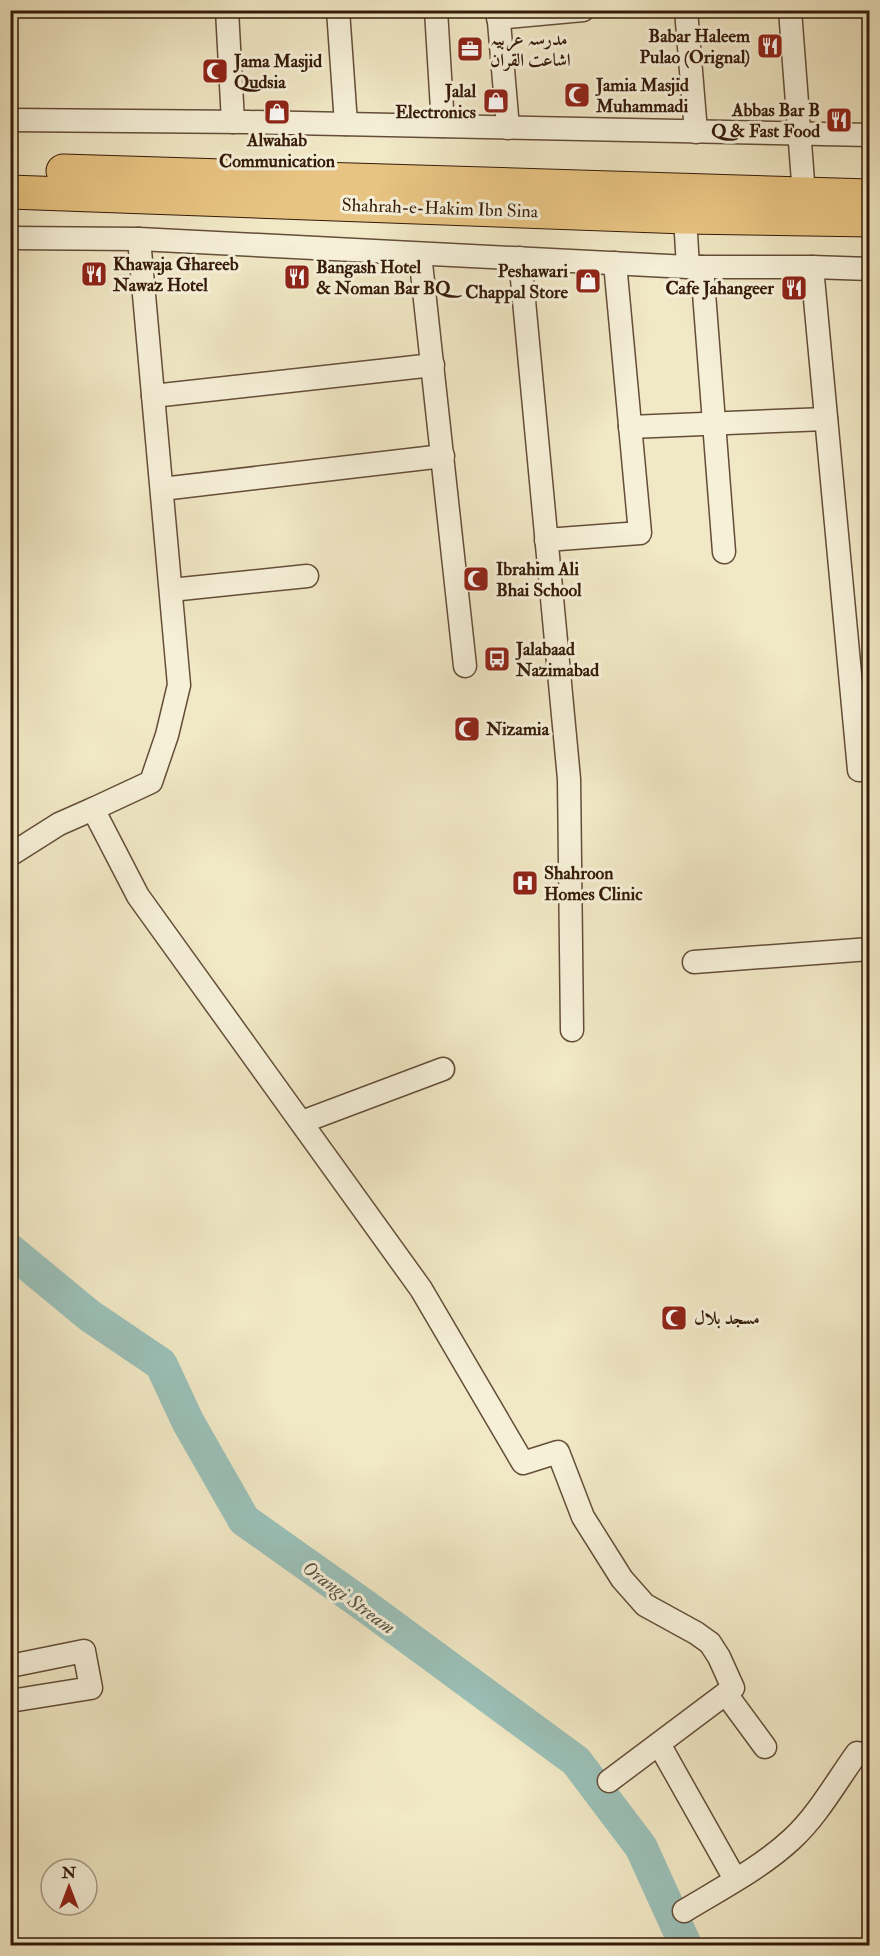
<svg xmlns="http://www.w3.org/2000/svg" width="880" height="1956" viewBox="0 0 880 1956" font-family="'IM FELL Double Pica',Amiri,serif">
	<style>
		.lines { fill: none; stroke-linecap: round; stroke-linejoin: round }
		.river { stroke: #9bc0b8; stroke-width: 33 }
		.minor-casing { stroke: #644e38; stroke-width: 25 }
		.highway-casing { stroke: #351b09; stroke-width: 35 }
		.minor { stroke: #f6f0d9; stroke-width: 22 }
		.highway { stroke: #e8c482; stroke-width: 33 }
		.labels { text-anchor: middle; stroke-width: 6; stroke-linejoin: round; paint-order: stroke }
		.poi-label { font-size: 18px; font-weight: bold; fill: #351b09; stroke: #f6f0d9; text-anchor: start }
		.street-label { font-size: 18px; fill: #351b09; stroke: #f6f0d9 }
		.water-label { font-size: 20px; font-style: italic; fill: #595546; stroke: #f6f0d9 }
	</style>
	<rect width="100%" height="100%" fill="#f1e8c5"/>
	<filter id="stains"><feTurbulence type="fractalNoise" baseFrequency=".00333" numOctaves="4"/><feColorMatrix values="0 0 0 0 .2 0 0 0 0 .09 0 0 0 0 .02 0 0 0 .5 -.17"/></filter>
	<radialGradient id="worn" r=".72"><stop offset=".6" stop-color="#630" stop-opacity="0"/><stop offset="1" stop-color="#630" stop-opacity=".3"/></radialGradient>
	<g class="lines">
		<polyline class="river" points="10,1250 90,1316 161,1364 188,1422 244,1520 368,1608 576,1761 641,1847 686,1946"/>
		<defs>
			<g id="minor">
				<polyline points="227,10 233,122"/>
				<polyline points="338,10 346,124"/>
				<polyline points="436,10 443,126"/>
				<polyline points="498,10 508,128"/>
				<polyline points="686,10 696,132"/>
				<polyline points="790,10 804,195"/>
				<polyline points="498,18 583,10"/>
				<polyline points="10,120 248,122 870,135"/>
				<polyline points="685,217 688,267 812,267"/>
				<polyline points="10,238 139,239 688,267"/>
				<polyline points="139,239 179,685 167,735 151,782 93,809 138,896 421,1289 523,1463 558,1452 583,1517 622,1579 645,1605 696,1633 710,1643 719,1657 733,1688 609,1781"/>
				<polyline points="420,254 465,666"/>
				<polyline points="520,258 569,779 572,1030"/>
				<polyline points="702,267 724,552"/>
				<polyline points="870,269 812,267 859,770 870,769"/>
				<polyline points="153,396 433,365"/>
				<polyline points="630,427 826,419"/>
				<polyline points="162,489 443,456"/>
				<polyline points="546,540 640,533 615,263"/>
				<polyline points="171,590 307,576"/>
				<polyline points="10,855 59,824 93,809"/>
				<polyline points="694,962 870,949"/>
				<polyline points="302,1122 443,1069"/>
				<polyline points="10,1666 84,1651 91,1688 10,1701"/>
				<polyline points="726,1694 765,1747"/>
				<polyline points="659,1744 735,1879"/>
				<path d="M684 1911C720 1889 761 1868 792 1839 818 1815 836 1782 857 1753"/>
			</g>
			<g id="highway">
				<polyline points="63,171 870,196"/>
				<polyline points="10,192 685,217 870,220"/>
			</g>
		</defs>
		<use href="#minor" class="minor-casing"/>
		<use href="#highway" class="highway-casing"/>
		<use href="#minor" class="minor"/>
		<use href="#highway" class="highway"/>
	</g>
	<defs>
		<symbol id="restaurant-square" viewBox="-11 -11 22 22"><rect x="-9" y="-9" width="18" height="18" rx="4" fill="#8f2418" stroke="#f6f0d9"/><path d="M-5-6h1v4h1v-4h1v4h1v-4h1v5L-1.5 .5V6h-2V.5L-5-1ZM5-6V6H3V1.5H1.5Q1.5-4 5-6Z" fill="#fff"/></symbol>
		<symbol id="office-square" viewBox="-11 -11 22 22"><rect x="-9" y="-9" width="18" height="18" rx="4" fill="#8f2418" stroke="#f6f0d9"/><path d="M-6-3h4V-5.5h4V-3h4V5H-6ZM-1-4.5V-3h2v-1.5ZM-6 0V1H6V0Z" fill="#fff"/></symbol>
		<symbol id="mosque-square" viewBox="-11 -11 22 22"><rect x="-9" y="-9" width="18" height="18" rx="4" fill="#8f2418" stroke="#f6f0d9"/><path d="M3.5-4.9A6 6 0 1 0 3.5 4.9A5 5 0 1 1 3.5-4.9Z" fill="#fff"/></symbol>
		<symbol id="shop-square" viewBox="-11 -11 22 22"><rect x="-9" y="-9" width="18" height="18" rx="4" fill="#8f2418" stroke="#f6f0d9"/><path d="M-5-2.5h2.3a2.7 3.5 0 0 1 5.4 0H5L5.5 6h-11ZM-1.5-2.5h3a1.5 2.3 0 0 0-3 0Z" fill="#fff"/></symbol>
		<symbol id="bus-square" viewBox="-11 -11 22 22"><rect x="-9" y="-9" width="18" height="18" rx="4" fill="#8f2418" stroke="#f6f0d9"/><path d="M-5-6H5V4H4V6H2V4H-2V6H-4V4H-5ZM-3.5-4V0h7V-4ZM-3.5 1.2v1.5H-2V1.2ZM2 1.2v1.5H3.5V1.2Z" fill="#fff"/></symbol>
		<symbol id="hospital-square" viewBox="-11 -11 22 22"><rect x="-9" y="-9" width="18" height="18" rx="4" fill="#8f2418" stroke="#f6f0d9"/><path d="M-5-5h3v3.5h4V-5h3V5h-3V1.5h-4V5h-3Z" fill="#fff"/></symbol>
	</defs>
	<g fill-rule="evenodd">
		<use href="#restaurant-square" x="755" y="31" width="30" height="30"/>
		<use href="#office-square" x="455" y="34" width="30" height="30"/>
		<use href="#mosque-square" x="200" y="56" width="30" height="30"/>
		<use href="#mosque-square" x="562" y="80" width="30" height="30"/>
		<use href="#shop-square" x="481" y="86" width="30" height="30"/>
		<use href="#shop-square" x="262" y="97" width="30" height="30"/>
		<use href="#restaurant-square" x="824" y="105" width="30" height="30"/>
		<use href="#restaurant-square" x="79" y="259" width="30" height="30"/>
		<use href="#restaurant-square" x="282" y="262" width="30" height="30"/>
		<use href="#shop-square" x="573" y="266" width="30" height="30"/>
		<use href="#restaurant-square" x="779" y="273" width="30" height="30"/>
		<use href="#mosque-square" x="461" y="564" width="30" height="30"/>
		<use href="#bus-square" x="482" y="644" width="30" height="30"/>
		<use href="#mosque-square" x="452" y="714" width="30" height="30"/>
		<use href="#hospital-square" x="510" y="868" width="30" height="30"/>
		<use href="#mosque-square" x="659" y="1303" width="30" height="30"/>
	</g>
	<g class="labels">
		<g class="poi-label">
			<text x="750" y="42" text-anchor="end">Babar Haleem<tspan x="750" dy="21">Pulao (Orignal)</tspan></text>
			<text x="490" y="45">مدرسہ عربیہ<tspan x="490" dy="21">اشاعت القران</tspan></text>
			<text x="234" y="67">Jama Masjid<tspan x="234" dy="21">Qudsia</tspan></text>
			<text x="596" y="91">Jamia Masjid<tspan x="596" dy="21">Muhammadi</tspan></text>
			<text x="476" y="97" text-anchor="end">Jalal<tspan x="476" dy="21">Electronics</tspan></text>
			<text x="820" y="116" text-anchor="end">Abbas Bar B<tspan x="820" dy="21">Q &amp; Fast Food</tspan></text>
			<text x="277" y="146" text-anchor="middle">Alwahab<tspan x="277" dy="21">Communication</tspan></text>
			<text x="113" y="270">Khawaja Ghareeb<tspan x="113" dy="21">Nawaz Hotel</tspan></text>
			<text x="316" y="273">Bangash Hotel<tspan x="316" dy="21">&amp; Noman Bar BQ</tspan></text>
			<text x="568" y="277" text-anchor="end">Peshawari<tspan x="568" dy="21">Chappal Store</tspan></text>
			<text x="774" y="294" text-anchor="end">Cafe Jahangeer</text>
			<text x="496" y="575">Ibrahim Ali<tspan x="496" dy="21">Bhai School</tspan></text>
			<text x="516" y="655">Jalabaad<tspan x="516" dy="21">Nazimabad</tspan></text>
			<text x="486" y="735">Nizamia</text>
			<text x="544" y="879">Shahroon<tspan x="544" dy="21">Homes Clinic</tspan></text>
			<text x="694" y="1324">مسجد بلال</text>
		</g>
		<g class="street-label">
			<text transform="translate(440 208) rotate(2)" y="6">Shahrah-e-Hakim Ibn Sina</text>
		</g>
		<g class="water-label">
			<text transform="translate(349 1597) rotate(36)" y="7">Orangi Stream</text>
		</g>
	</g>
	<rect width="880" height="1956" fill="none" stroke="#f1e8c5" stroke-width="36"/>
	<rect x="12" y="12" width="856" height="1932" fill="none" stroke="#351b09" stroke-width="3"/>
	<rect x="18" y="18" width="844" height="1920" fill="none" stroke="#351b09" stroke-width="1.5"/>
	<g transform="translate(69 1887)"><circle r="28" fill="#f6f0d9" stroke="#a99b86" stroke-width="1.5"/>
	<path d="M0-4.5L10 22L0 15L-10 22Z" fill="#8f2418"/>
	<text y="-9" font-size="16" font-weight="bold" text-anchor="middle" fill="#351b09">N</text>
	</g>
	<rect width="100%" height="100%" filter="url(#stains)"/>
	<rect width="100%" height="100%" fill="url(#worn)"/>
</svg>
